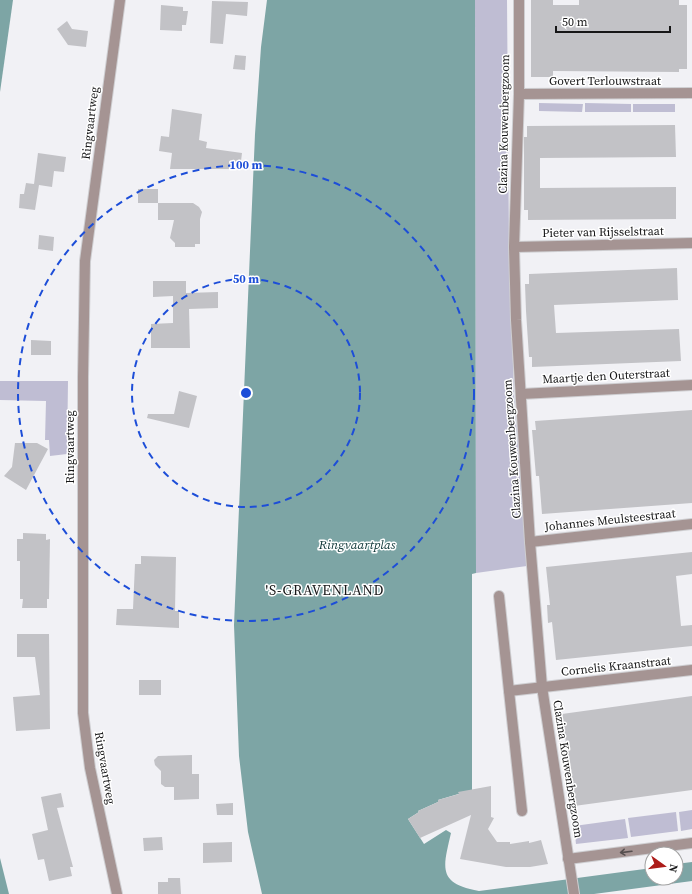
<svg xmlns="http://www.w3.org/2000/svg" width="692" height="894" viewBox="0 0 692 894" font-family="'Source Serif 4',serif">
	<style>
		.green { fill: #bfbdd3 }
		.water { fill: #7da5a5 }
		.building { fill: #c2c2c6 }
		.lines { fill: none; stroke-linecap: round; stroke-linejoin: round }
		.minor-casing { stroke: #ceced1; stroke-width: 12 }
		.minor { stroke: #a59493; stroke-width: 10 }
		.oneway { stroke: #564f4f }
		.ring { fill: none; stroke: #1d4ed8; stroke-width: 2; stroke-dasharray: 7 5 }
		.labels { text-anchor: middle; stroke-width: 3; stroke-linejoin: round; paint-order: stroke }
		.street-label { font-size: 12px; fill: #161617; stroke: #fff }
		.water-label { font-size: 13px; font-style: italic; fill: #0b3435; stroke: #fff }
		.quarter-label { font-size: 14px; letter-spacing: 1px; fill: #161617; stroke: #fff }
		.centre { fill: #1d4ed8; stroke: #fff; stroke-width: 2 }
		.ring-label { font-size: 12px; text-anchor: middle; font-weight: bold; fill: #1d4ed8; stroke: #fff; stroke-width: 3; stroke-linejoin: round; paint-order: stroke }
	</style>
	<rect width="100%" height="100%" fill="#f1f1f5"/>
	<g class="green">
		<polygon points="475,0 507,0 509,246 514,393 527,566 476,573"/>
		<polygon points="539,103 583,104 582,112 539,111"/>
		<polygon points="585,103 631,104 631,112 585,112"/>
		<rect x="633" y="104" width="42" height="8"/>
		<polygon points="0,381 68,381 67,454 50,456 49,440 45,440 46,401 0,400"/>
		<polygon points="692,810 692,829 681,831 679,812"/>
		<polygon points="676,812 678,831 631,837 628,818"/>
		<polygon points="625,819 628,838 576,844 574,826"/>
	</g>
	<g class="water">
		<polygon points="0,0 13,0 0,92"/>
		<path d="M267 0H475L476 573 472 574V790L438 800V802L418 811 419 812 408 819 424 844 446 830 451 833C443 868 437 883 479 891L652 868V878H676V864L692 862V881L594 894H262L248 832 239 756 234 625 255 134 261 47Z"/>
		<polygon points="0,858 9,894 0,894"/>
	</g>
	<g class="building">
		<polygon points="531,0 553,0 553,5 579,5 579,0 679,0 679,5 687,5 687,69 679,69 679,72 553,71 553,77 531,77"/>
		<polygon points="212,1 248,2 247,16 226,14 223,44 210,43"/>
		<polygon points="161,5 183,7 183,11 188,11 186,25 182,25 182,31 160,30"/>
		<polygon points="67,21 72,29 88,31 86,47 68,45 57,29"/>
		<polygon points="235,55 246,56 245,70 233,69"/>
		<polygon points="172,109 202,114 199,140 207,142 206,148 242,153 240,169 170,169 172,153 159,151 161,136 169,137"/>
		<polygon points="675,125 676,157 540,158 540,188 676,187 676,219 528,220 528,210 524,210 524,137 527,137 527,126"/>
		<polygon points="38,153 66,157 64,172 54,171 52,187 39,185 35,210 19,208 20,194 24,194 26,183 34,184"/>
		<rect x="138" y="189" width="20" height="14"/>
		<polygon points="158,203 193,203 199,207 202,212 200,219 200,244 195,244 195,247 175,247 175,243 170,238 174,220 158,220"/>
		<polygon points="39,235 54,237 53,251 38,249"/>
		<polygon points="677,268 678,300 554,305 556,333 679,329 681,361 532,367 532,357 529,357 526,311 525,284 529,284 529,274"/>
		<polygon points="153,281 186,281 186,293 218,292 218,308 189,309 190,348 151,348 151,324 173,323 173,296 153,297"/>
		<polygon points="31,340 51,341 51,355 31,355"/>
		<polygon points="179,391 197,396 189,428 147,418 148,414 174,414"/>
		<polygon points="692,410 692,503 542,514 539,476 536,476 532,430 536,430 535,421"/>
		<polygon points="15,443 37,443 48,449 26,490 4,476 12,467"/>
		<polygon points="23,533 46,534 46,540 50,539 49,599 47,599 47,608 22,608 23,599 20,599 20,561 17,561 17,539 23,539"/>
		<polygon points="692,552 692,574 676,576 681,626 692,625 692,646 556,660 552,622 548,623 547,605 550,605 546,567"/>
		<polygon points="141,556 176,557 175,611 179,611 179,628 116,625 117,609 133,609 135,564 141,564"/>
		<polygon points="17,634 49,634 50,729 16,731 13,697 40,695 35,657 17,657"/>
		<rect x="139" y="680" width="22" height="15"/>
		<polygon points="692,696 692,790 574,806 569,769 566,769 563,752 567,751 562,714"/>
		<polygon points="192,755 192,774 199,774 199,799 174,800 174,787 165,787 161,784 161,771 155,765 154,760 158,756"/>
		<polygon points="491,786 491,817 494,818 488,829 497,842 510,842 510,844 529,841 529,843 541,840 548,864 530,867 506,867 460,859 471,815 420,838 408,819 419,812 418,811 438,802 438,800 459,794 458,792"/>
		<polygon points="61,793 64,807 57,808 73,867 70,867 72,876 49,881 44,859 38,860 32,834 48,830 41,797"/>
		<polygon points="233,803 233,815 217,815 216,804"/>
		<polygon points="162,837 163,850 144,851 143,838"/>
		<polygon points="232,842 232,862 203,863 203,843"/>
		<polygon points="168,878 180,878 181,894 158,894 158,882 168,882"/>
	</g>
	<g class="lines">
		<defs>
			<g id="minor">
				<polyline points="519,0 519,94 514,247 516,320 530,542 542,687 574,894"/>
				<polyline points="519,94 692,93"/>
				<polyline points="514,247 692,243"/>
				<polyline points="521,394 692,385"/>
				<polyline points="530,542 692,524"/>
				<polyline points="499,596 509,691"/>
				<polyline points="522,811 509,691 692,670"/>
				<polyline points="568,859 692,843"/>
				<polyline points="117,894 90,768 83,713 83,377 85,261 120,0"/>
			</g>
		</defs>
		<use href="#minor" class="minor-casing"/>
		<use href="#minor" class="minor"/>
	</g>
	<defs><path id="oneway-shaft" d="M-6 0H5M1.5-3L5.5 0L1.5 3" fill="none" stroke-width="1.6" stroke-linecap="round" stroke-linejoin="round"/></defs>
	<use class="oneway" href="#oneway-shaft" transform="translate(626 852) rotate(173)"/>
	<g class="ring">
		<circle cx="246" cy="393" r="114"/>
		<circle cx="246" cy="393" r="228"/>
	</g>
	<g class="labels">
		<g class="street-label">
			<text x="605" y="85">Govert Terlouwstraat</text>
			<text transform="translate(90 123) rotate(-83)" y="4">Ringvaartweg</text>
			<text transform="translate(504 124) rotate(-89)" y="4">Clazina Kouwenbergzoom</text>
			<text transform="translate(603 232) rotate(-1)" y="4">Pieter van Rijsselstraat</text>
			<text transform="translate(606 376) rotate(-3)" y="4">Maartje den Outerstraat</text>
			<text transform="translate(70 447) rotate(-90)" y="4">Ringvaartweg</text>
			<text transform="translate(512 449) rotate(-94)" y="4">Clazina Kouwenbergzoom</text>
			<text transform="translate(610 520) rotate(-6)" y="4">Johannes Meulsteestraat</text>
			<text transform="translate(616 666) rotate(-6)" y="4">Cornelis Kraanstraat</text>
			<text transform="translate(105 768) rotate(80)" y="4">Ringvaartweg</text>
			<text transform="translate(568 769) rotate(81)" y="4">Clazina Kouwenbergzoom</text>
		</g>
		<g class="water-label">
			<text x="357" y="549">Ringvaartplas</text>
		</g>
		<g class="quarter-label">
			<text x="325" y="595">'S-GRAVENLAND</text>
		</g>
	</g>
	<circle cx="246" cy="393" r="6" class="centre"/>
	<g class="ring-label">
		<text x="246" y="169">100 m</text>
		<text x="246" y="283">50 m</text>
	</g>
	<g transform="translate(664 866) rotate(104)"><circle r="19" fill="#ffffff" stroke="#a2a2a2"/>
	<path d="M0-3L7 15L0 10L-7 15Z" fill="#ad1c19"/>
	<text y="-6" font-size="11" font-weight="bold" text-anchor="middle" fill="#161617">N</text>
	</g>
	<path d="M556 26v6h114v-6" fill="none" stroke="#161617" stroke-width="2"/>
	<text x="562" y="26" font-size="12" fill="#161617" stroke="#ffffff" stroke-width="3" paint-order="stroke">50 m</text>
</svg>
